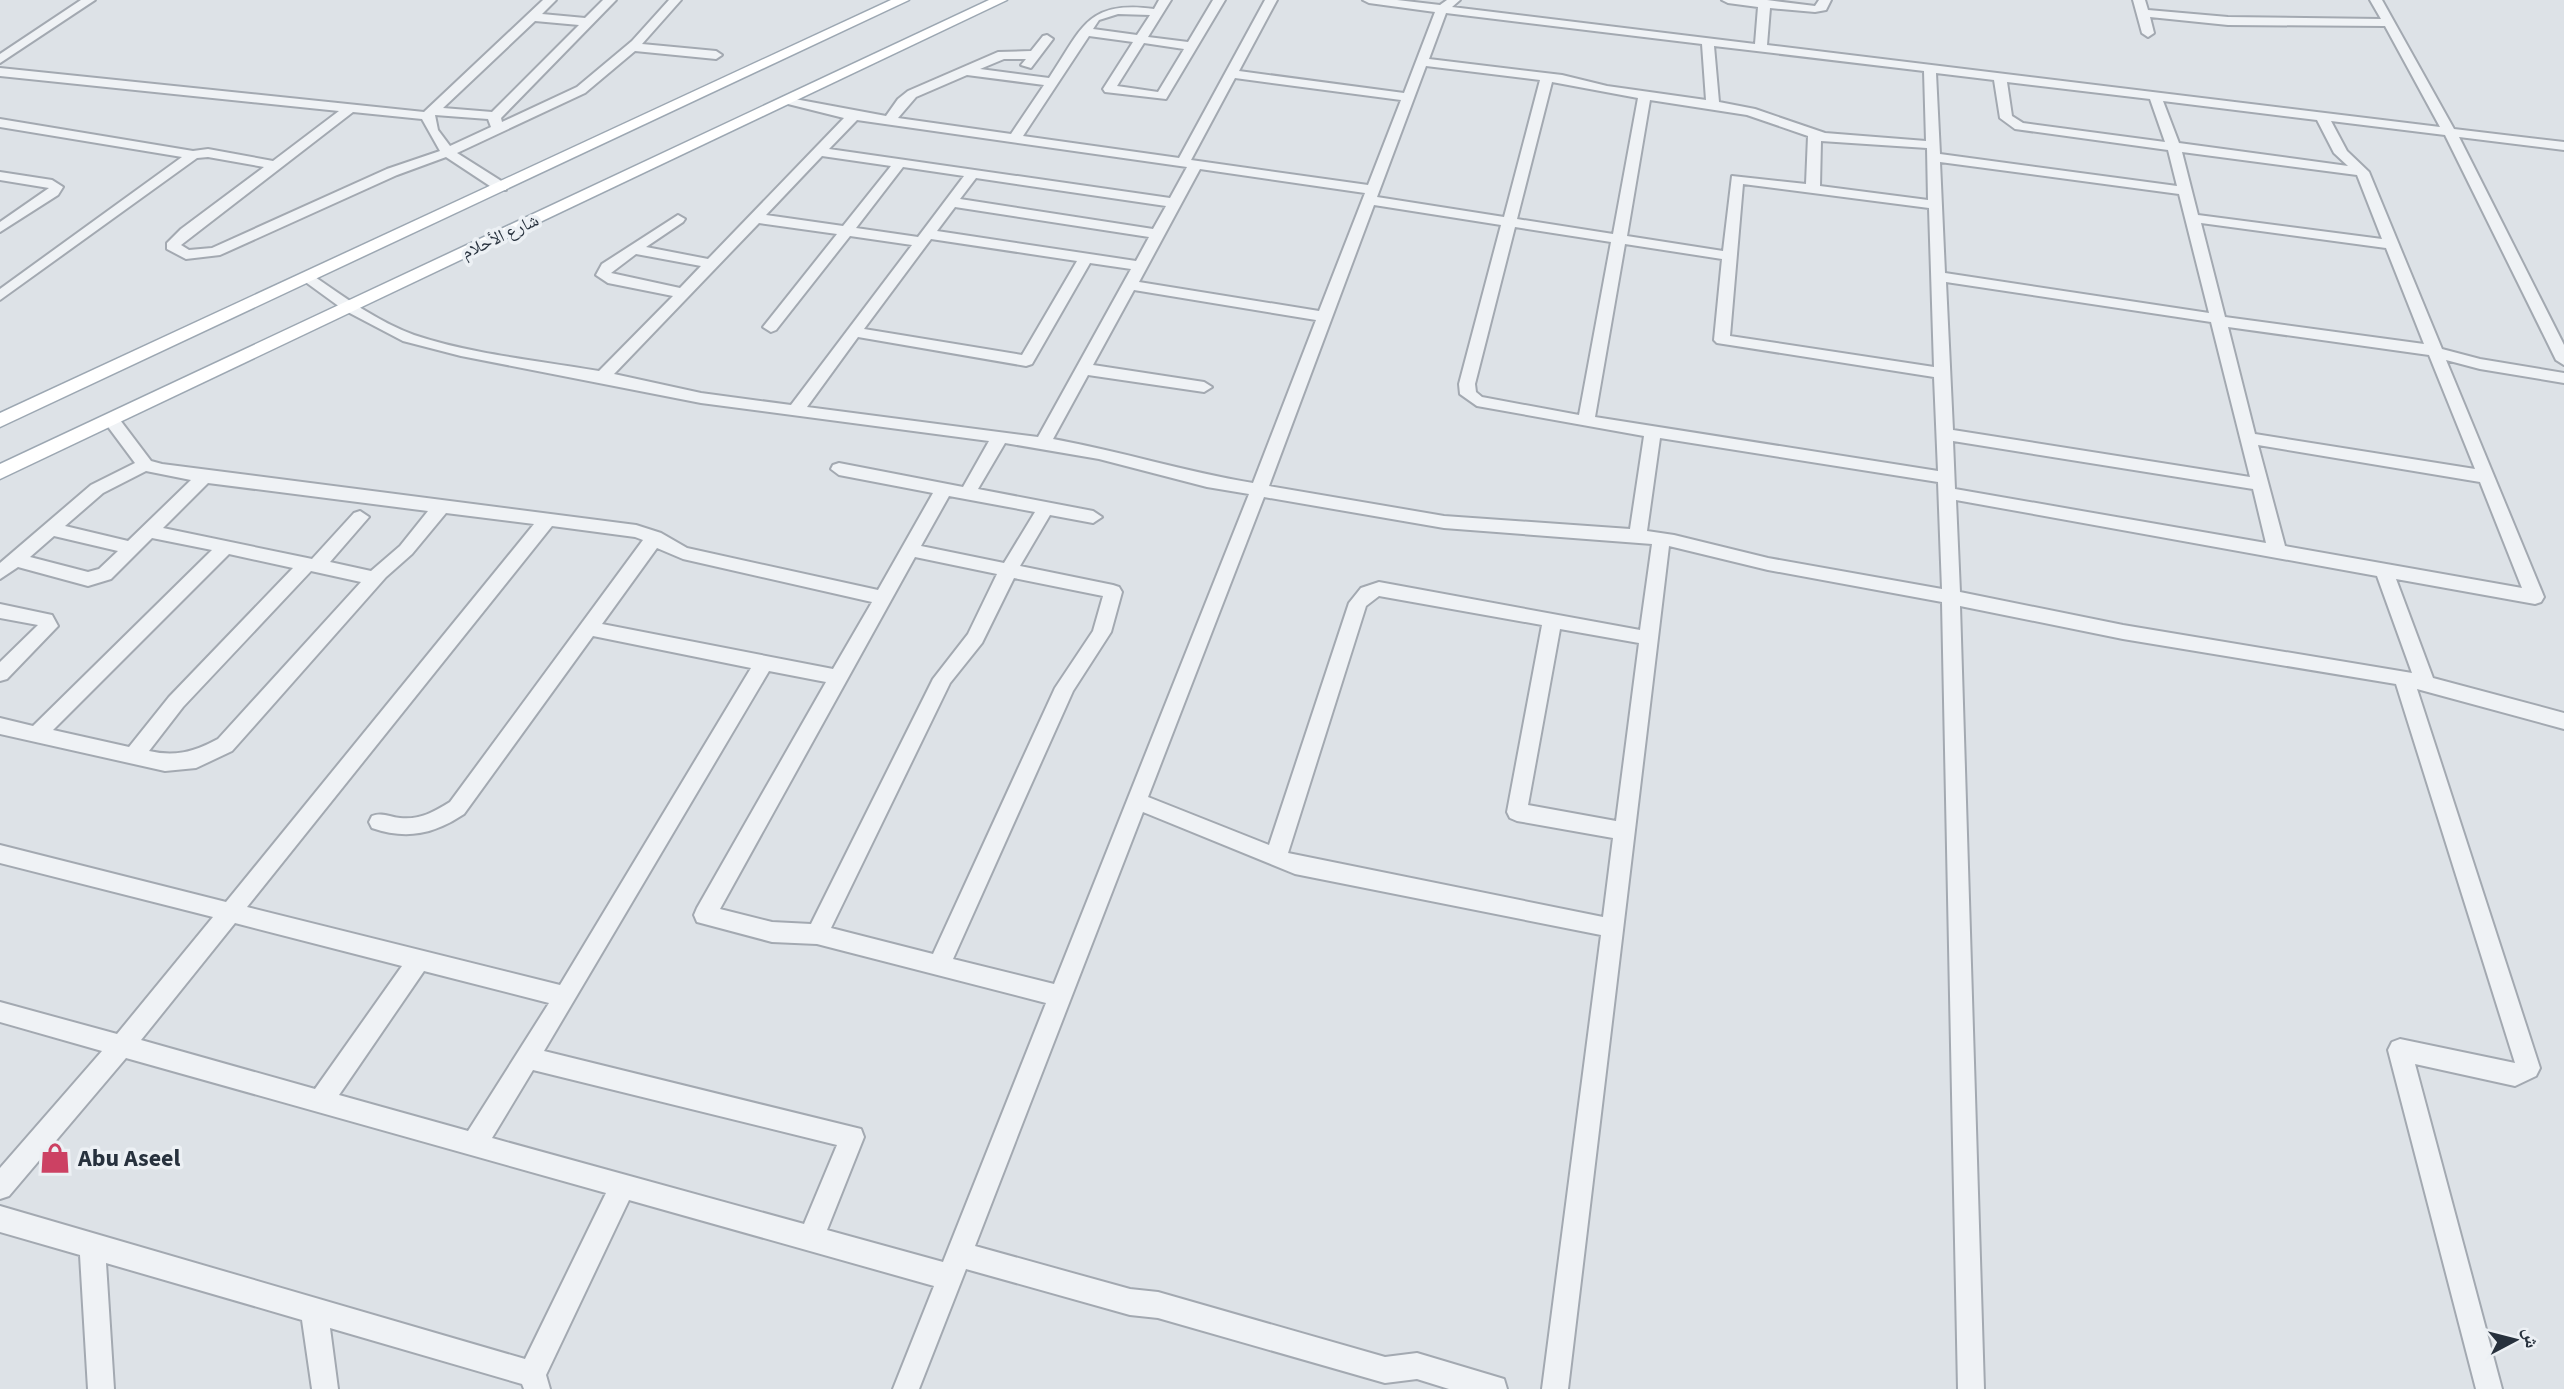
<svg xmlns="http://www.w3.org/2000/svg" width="2564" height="1389" viewBox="0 0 2564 1389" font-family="'Source Sans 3','Noto Naskh Arabic',sans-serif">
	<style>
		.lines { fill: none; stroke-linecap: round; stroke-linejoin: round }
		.minor-casing { stroke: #a3a9b1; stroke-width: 4 }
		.major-casing { stroke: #9ca7b2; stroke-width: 3 }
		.minor { fill: #eff2f5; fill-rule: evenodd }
		.major { fill: #fff; fill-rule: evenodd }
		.labels { text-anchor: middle; stroke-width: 7; stroke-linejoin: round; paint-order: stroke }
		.far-street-label { font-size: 18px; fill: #27313d; stroke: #ecf0f4 }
		.near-poi-label { font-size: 24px; font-weight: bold; fill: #27313d; stroke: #ecf0f4; text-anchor: start }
	</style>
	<rect width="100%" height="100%" fill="#dde2e7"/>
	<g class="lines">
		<defs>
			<g id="minor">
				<polygon points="81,0 95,0 0,63 0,54"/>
				<path d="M543 0H556L542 14 585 18 603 0H616L501 118 502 122 577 87 632 41 669 0H681L642 44 716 51 722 55 716 59 635 51 585 93 457 153 506 184V190H496L446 157 397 175 220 255 186 259 167 249V243L181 229 264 167 208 157 197 158 0 300V289L182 157 0 127V119L193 151 208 149 273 161 339 111 0 76V68L424 112ZM535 21 579 25 492 112 443 108ZM353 112 422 119 440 151 387 169 212 248 189 250 181 245ZM435 115 488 119 491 127 450 146 438 130Z"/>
				<path d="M1159 0H1171L1148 37 1188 42 1213 0H1225L1166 99 1105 92 1103 89 1133 42 1089 36 1023 136 1179 158 1265 0H1277L1239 71 1404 93 1435 12 1369 3 1363 0H1397L1440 5 1447 0H1460L1452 7 1755 44 1758 7 1728 3 1722 0H1767L1815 6 1819 0H1831L1826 10 1815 12 1770 8 1767 45 2440 127 2385 26 2228 25 2150 17 2154 33 2148 37 2142 33 2133 0H2145L2148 10 2228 17 2381 19 2370 0H2382L2454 129 2564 142V150L2459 137 2564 345V365L2556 360 2445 135 2331 121 2347 151 2369 172 2442 349 2480 359 2564 373V383L2480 369 2446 360 2544 597 2541 602 2535 604 2396 579 2433 678 2564 713V729L2417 689 2540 1068 2536 1076 2515 1086 2415 1064 2502 1389H2476L2388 1050 2392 1042 2400 1039 2515 1063 2396 684 2123 639 1960 606 1984 1389H1958L1942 602 1768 570 1669 546 1568 1389H1542L1601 935 1295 874 1143 812 975 1246 1130 1289 1158 1292 1385 1357 1417 1353 1494 1376 1504 1379 1507 1389H1449L1417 1379 1385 1383 1158 1318 1130 1315 966 1269 919 1389H893L934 1286 629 1200 546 1375 550 1389H524L522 1384 330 1328 338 1389H312L302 1320 106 1263 114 1389H88L80 1255 0 1232V1206L525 1359 606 1193 126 1058 9 1196 0 1199V1168L102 1051 0 1022V1002L117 1034 213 917 0 863V845L226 902 534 524 446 513 412 554 386 577 232 751 196 768 165 771 0 734V718L33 726 212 550 152 538 111 579 88 586 18 567 0 579V563L91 485 135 463 103 420 105 416H117L151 461 162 464 636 525 661 533 687 548 878 590 933 493 839 475 831 469 833 465 839 463 963 487 989 441 701 403 461 356 403 341 344 310 300 278 307 274 312 275C344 297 378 322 414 335 470 354 541 361 599 371L673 296 608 283 596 275 602 264 678 215 685 219 683 222 646 247 708 259 844 118 784 103V97L886 116 898 99 908 91 998 52 1031 51 1043 36 1047 35 1053 39 1031 68 1021 65 1026 59H1004L980 69 1049 78C1082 29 1086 0 1154 9ZM1446 13 1702 44 1706 100 1607 86 1562 75 1429 59ZM1118 14 1150 15 1137 35 1093 29 1099 20ZM1144 43 1184 49 1158 92 1117 86ZM1714 46 1924 71 1926 141 1825 133 1755 109 1719 102ZM1426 66 1540 80 1504 217 1377 197ZM1936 73 1994 80 2000 118 2015 129 2168 150 2177 186 1940 154ZM967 75 1044 85 1011 134 898 118 916 97ZM1235 78 1401 100 1368 185 1191 160ZM1552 82 1638 98 1613 234 1517 219ZM2007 82 2150 99 2165 142 2023 123 2012 116ZM1650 100 1747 115 1808 136 1806 184 1732 176 1723 251 1627 236ZM2163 101 2317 120 2334 153 2348 166 2179 143ZM857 120 1187 167 1170 198 829 149ZM1821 141 1927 148 1928 200 1820 186ZM2182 152 2357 175 2382 239 2198 215ZM822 156 891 166 843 226 766 215ZM1940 162 2179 194 2209 313 1945 273ZM903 167 964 176 918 237 856 228ZM1200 169 1365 193 1319 311 1139 282ZM976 178 1166 206 1153 229 960 199ZM1743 184 1929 208 1934 367 1730 336ZM1374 205 1501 225 1459 384 1460 394 1477 406 1644 436 1630 529 1444 516 1269 486ZM955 207 1149 237 1136 261 937 231ZM759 223 837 234 763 327 771 332 776 330 850 236 912 245 791 405 701 393 614 374ZM2201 223 2386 248 2424 344 2225 317ZM1515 227 1611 242 1579 415 1482 397 1476 392 1475 384ZM931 239 1077 261 1022 355 864 329ZM1625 244 1722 259 1714 340 1717 343 1934 377 1938 471 1595 417ZM636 254 701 266 680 288 611 273ZM1090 263 1131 269 1038 437 807 407 858 337 1026 366 1032 364ZM1946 282 2211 322 2250 477 1953 430ZM1134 290 1316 320 1253 483C1186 472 1120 451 1053 439L1088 375 1204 392 1212 387 1204 382 1093 365ZM2228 327 2429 355 2475 469 2255 434ZM1660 438 1938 482 1942 589 1768 558 1674 535 1647 531ZM1953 441 2253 489 2266 543 1955 489ZM1005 443 1099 459 1207 487 1249 494 1054 984 953 959 1073 691 1111 632 1122 592 1119 587 1113 585 1020 566 1050 515 1093 523 1102 517 1093 511 978 489ZM2258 445 2480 482 2522 588 2285 546ZM146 471 191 480 128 541 65 526 103 493ZM208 483 428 511 400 546 371 571 330 562 369 517 360 511 354 513 312 559 163 528ZM949 496 1035 512 1004 563 921 546ZM1264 497 1444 528 1652 544 1640 630 1379 582 1361 588 1349 603 1269 845 1148 797ZM1956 500 2377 576 2412 673 2123 625 1960 592ZM552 526 635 537 643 540 450 802C434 812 420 820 400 818 390 817 382 812 372 816L369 822 372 828C407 840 434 834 464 814L593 636 751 668 560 985 247 907ZM54 536 118 551 99 569 88 572 30 557ZM657 548 683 559 872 602 833 669 602 624ZM229 554 293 568 169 697 129 747 53 730ZM915 557 997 574 968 634 933 679 811 924 772 922 720 909ZM311 571 361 582 218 739C194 752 175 757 149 751L183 707ZM1014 578 1103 596 1093 631 1055 688 933 954 831 928 950 683 982 643ZM1379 596 1542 625 1507 812 1510 818 1517 821 1613 838 1603 917 1288 853 1366 606ZM1560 629 1639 643 1616 821 1528 805ZM769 671 826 682 697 908 694 915 697 922 772 942 817 944 1046 1003 943 1262 827 1230 864 1137 861 1129 544 1051ZM235 923 402 966 315 1089 141 1040ZM424 971 549 1003 468 1131 339 1095ZM533 1070 837 1145 804 1224 492 1138Z"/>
				<polygon points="0,172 52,180 63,187 58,195 0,232 0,222 49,188 0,180"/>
				<polygon points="0,604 52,615 58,626 7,679 0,681 0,662 38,625 0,618"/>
			</g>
			<g id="major">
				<polygon points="891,0 909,0 0,427 0,413"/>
				<polygon points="989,0 1007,0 0,479 0,464"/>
			</g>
		</defs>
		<use href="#minor" class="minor-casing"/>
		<use href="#major" class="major-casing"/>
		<use href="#minor" class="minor"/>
		<use href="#major" class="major"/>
	</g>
	<defs>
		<symbol id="shop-bare" viewBox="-9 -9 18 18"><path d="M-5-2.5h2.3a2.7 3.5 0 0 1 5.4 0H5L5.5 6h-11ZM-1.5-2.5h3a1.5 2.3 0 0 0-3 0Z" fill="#cc4163" stroke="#ecf0f4" stroke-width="2.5" paint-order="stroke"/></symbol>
	</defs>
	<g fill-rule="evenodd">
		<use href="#shop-bare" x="33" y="1136" width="44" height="44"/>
	</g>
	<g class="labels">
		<g class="far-street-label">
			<text transform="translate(500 236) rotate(-25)" y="6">شارع الأحلام</text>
		</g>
		<g class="near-poi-label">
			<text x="78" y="1166">Abu Aseel</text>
		</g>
	</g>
	<g transform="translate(2515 1340) rotate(83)" stroke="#ecf0f4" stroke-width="5" paint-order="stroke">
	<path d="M0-5L12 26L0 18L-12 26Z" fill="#27313d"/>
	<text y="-10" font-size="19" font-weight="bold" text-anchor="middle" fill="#27313d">ش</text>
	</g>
</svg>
